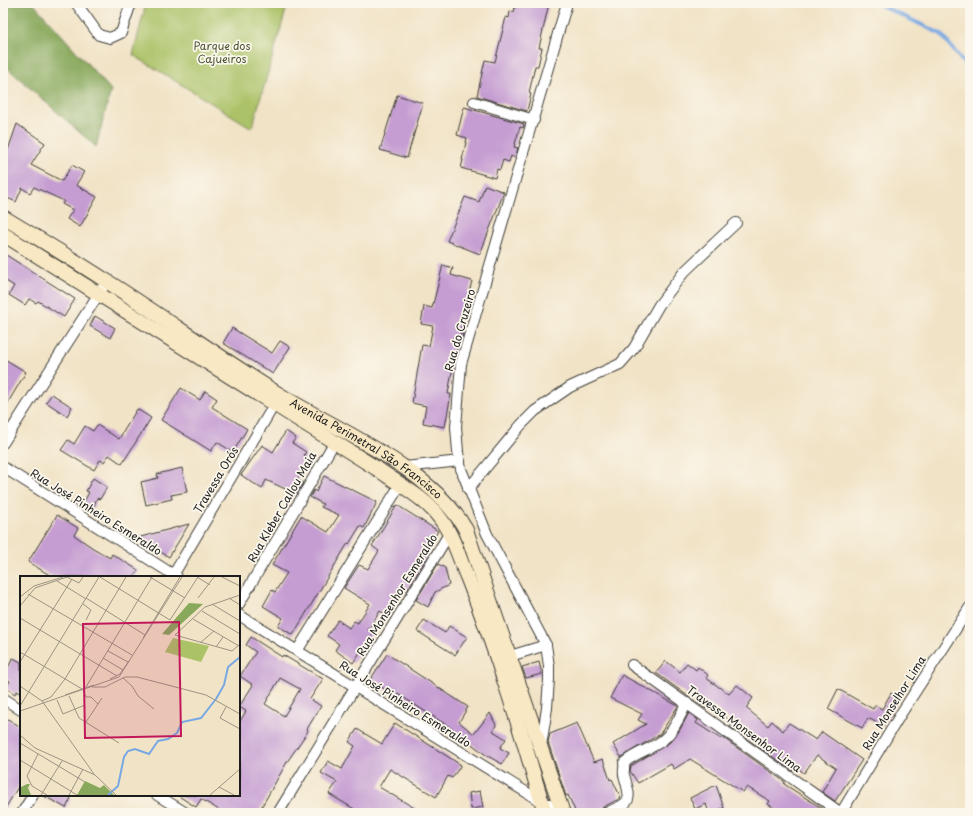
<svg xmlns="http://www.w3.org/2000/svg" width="973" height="816" viewBox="0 0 973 816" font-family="'Playpen Sans',sans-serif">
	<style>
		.green { fill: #abc267; stroke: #646f42 }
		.forest { fill: #88a85c; stroke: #52623c }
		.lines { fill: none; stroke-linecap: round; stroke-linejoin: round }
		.stream { stroke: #78a8e3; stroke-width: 4 }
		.building { fill: #c59dd2; fill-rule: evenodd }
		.street-casing { stroke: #3c3a36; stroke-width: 12 }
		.secondary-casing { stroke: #3c3a36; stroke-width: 16 }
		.street { stroke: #fff; stroke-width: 10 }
		.secondary { stroke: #f8e8c3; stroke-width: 14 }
		.labels { text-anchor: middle; stroke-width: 3.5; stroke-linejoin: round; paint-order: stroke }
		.park-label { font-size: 11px; fill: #4e5636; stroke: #fbf7ec }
		.street-label { font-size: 11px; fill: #1c1c1c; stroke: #fbf7ec }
		.inset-river { fill: none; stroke: #78a8e3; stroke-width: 2 }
		.inset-road { fill: none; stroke: #9c9382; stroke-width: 1 }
		.view { fill: #c2185b; fill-opacity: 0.15; stroke: #c2185b; stroke-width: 2 }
		.inset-edge { fill: none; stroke: #1c1c1c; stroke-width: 2 }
	</style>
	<rect width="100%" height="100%" fill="#fbf7ec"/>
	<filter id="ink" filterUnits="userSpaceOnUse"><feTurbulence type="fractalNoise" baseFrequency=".025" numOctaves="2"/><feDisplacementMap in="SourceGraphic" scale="8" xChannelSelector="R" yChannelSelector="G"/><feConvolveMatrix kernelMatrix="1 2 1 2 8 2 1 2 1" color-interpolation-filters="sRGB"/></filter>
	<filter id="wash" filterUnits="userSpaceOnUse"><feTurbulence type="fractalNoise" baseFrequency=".012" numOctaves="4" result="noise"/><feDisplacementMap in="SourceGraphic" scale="16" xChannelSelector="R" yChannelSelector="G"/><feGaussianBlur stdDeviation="0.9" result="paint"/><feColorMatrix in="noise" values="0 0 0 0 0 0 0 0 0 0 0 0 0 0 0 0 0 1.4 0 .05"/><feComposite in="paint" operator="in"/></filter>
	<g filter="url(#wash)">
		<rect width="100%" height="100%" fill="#f1e3c6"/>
		<polygon class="green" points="146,3 288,3 252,128 133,55"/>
		<polygon class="forest" points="3,3 33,3 111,90 96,147 3,64"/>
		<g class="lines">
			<polyline class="stream" points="876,3 941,34 970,71"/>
		</g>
		<g id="blocks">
			<g class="building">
				<polygon points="516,3 549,3 539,48 542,48 538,66 535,66 529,93 531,94 527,111 477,96 485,60 495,62 506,17 509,18 510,11 514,12"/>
				<polygon points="397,95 423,103 407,158 380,150"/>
				<polygon points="464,107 524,124 523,128 520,127 514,147 518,148 515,158 511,156 509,162 503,160 500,170 497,169 495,178 461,168 463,160 462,160 467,138 457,135"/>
				<polygon points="17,124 45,143 31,165 62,181 72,165 84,172 76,185 97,197 80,227 67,219 73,210 62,204 64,201 34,187 30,193 22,188 16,202 3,196 3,147 8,150"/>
				<polygon points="485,185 504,192 480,254 447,241 465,197 479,202"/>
				<polygon points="3,253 75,299 64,317 38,301 36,303 29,299 25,305 9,295 14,286 3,279"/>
				<polygon points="443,265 453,268 451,275 472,281 467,300 466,299 460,334 463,334 460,346 457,345 453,366 448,394 451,394 445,427 423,423 426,406 412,403 422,345 429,346 433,326 421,324 424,306 432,308"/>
				<polygon points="95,316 115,328 110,338 90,326"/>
				<polygon points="232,328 272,353 280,341 290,347 273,374 223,343"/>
				<polygon points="3,358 26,372 3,411"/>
				<polygon points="181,388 200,400 205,391 217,399 212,407 247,429 233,452 217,442 211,451 161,420"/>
				<polygon points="52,394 72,407 67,416 46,402"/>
				<polygon points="137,409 151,418 122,464 109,455 104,462 100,460 94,470 61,450 68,440 74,444 85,426 93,431 97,425 119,439"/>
				<polygon points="286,431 296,438 292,443 306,452 304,455 311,460 297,480 303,483 296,494 266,480 262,489 241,475 262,445 273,452"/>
				<polygon points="182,468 187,492 171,495 172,499 146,505 141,482 158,478 157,474"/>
				<polygon points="324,476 377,502 364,528 360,526 349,544 348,543 293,635 278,626 283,618 263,606 272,590 275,592 287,573 272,565 301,516 328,532 339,515 321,507 323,504 310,497 314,490 316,492"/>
				<polygon points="93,478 107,487 100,499 97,498 93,508 83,504 89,492 86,491"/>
				<polygon points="397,505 438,531 424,555 427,557 405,594 399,591 385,614 380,611 368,630 373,633 353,663 335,650 339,644 327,636 338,620 349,628 354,621 358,623 370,604 344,588 359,565 368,569 379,551 372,546"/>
				<polygon points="57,515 78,528 74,535 93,548 110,558 112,554 138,570 134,577 53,577 28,562"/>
				<polygon points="189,524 169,557 137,538"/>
				<polygon points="438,564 445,568 449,585 435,592 428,607 416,600"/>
				<polygon points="424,620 445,633 449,626 467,637 455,655 417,631"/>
				<path d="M251 637 282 657 283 655 323 679 310 699 321 706 307 729 308 731 287 762 258 813H224L201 799 196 807 177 795H239V723L246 711 239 707 253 685 240 676 256 652 246 645ZM280 678 300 689 284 716 265 704Z"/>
				<polygon points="387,654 468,707 459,722 474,734 490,713 496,725 493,731 506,739 500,748 509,753 502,764 486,755 448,726 398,694 396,696 370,680"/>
				<polygon points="13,658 21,662 21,693 17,691 15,694 6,688 10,681 3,677"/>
				<polygon points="666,661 680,672 687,663 696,670 698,667 708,675 706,678 729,694 737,685 753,698 746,708 768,726 772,721 783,731 789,723 816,740 822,732 862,760 835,801 822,792 836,768 817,755 804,773 796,767 793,771 730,727 733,723 709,704 706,709 656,673"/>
				<polygon points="539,662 542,674 526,678 522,667"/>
				<polygon points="622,675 678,706 660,734 621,757 613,744 646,724 638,720 642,714 610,698"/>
				<polygon points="838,689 873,709 875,705 882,709 891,693 899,698 883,726 868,718 862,728 828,709"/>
				<polygon points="689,713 698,720 696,723 721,739 722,737 785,782 784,784 829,813 782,813 768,804 770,801 747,787 743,792 690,759 674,769 671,764 638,783 630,771 631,766 669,743 678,733"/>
				<polygon points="3,716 21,727 21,782 3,812"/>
				<polygon points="395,723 461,765 452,778 448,776 436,797 390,769 379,787 423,813 361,813 329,794 337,782 321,773 328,761 342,769 355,746 349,742 357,729 382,744"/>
				<polygon points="577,723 594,762 603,759 610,780 612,779 621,798 603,807 600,813 576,813 568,795 566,796 548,742 550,734"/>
				<polygon points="716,785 724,808 709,813 706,804 695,809 690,798"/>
				<polygon points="480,791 483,807 471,809 469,793"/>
				<polygon points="42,795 65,795 71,798 66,808"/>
			</g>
		</g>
	</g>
	<g filter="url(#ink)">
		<use href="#blocks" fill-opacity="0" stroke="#3c3a36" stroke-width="1"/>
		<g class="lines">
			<defs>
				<g id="street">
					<polyline points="76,3 99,35 110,38 121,33 131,3"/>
					<polyline points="474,102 534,120"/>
					<polyline points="3,443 107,281"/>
					<polyline points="3,467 177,577"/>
					<polyline points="405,467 460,461"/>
					<polyline points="468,489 521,425 535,411 570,387 620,364 634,348 659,305 684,272 736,223"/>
					<polyline points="172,577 277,400"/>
					<polyline points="239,604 334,443"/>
					<polyline points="239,615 542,802 561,807"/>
					<polyline points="297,651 400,485"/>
					<polyline points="510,656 546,645"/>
					<polyline points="632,665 841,813"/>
					<polyline points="3,698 21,710"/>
					<polyline points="541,746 547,708 549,679 549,666 546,645 487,534 461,469 458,452 456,427 461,364 567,3"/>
					<polyline points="157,795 186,813"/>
					<polyline points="22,813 33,795"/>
					<polyline points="278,813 449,534"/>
					<path d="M606 813C632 802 632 802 624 775 623 771 625 767 624 763 635 753 649 750 660 742 673 734 680 715 687 703"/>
					<polyline points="841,813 902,712 970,607"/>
				</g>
				<g id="secondary">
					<path id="s1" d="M3 217C38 238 74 260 108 282 166 319 222 359 280 395 339 431 432 469 466 530L563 813"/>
					<path d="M3 234 379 470C400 485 427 499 442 521 454 537 460 561 468 579 498 655 522 735 545 813"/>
				</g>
			</defs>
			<use href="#street" class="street-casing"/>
			<use href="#secondary" class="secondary-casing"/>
			<use href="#street" class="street"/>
			<use href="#secondary" class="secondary"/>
		</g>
	</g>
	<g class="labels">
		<g class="park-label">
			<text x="222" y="50">Parque dos<tspan x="222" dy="13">Cajueiros</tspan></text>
		</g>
		<g class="street-label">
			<text transform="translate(460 330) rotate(-74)" y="4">Rua do Cruzeiro</text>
			<text dy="4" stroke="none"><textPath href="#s1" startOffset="431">Avenida Perimetral São Francisco</textPath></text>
			<text transform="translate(216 480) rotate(-59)" y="4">Travessa Orós</text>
			<text transform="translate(282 507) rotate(-60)" y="4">Rua Kleber Callou Maia</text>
			<text transform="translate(96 512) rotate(32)" y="4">Rua José Pinheiro Esmeraldo</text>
			<text transform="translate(397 595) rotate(-58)" y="4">Rua Monsenhor Esmeraldo</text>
			<text transform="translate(894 703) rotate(-58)" y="4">Rua Monselhor Lima</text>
			<text transform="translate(405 704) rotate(32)" y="4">Rua José Pinheiro Esmeraldo</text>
			<text transform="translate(744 729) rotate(36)" y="4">Travessa Monsenhor Lima</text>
		</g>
	</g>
	<g transform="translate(20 576)">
		<rect width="220" height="220" fill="#f1e3c6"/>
		<path d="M153 62 189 70 181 86 145 76Z" fill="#abc267"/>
		<path d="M169 27 183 28 149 59 142 58ZM65 205 80 212 84 209 94 219H57ZM7 208H10L8 212 11 219H0V209L1 211Z" fill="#88a85c"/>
		<path class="inset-river" d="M196 123 204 109 208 91 220 81M88 219 98 210 104 181 108 175 115 173 129 178 138 165 148 163 157 157 162 146 181 142 196 123"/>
		<path class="inset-road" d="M80 1 150 44 178 1M130 1 165 22M177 1 190 9M202 1 220 10M37 5 66 23M8 18 112 79M220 19 185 31 155 59 212 75 220 68M0 21 14 10 43 1M66 22 125 59M178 22 194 1M209 22 220 29M63 28 71 34 66 44M192 28 220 45M0 30 15 12 47 1 59 7 63 1M182 35 220 58M0 42 97 100M173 43 219 70M123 62 160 1M180 67 194 55M196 71 203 61M88 75 108 86M0 76 62 113M83 82 103 94M0 86 52 3M103 102 112 110 118 120 134 133M90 103 100 98 109 85M0 110 22 125 74 198M66 111 132 1M72 111H85L105 101H117L186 119 220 138M63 114 66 121H71L78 128M45 119 74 109M49 120 59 142 99 167M37 124 43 138 65 129M22 125 31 121 45 103 106 1M0 130 79 1M206 131 200 142 220 153M0 135 99 101 162 1M66 146 82 122M0 159 15 172 75 199 96 219M0 167 65 206M18 178 7 200 12 210 27 219M0 184 57 219M199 211 214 219M21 219 42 185M49 219 63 193M190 219 220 193"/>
		<path class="view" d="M159 46 161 160 65 162 63 48Z"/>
		<rect width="220" height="220" class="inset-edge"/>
	</g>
	<rect width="973" height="816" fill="none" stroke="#fbf7ec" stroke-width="16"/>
</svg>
